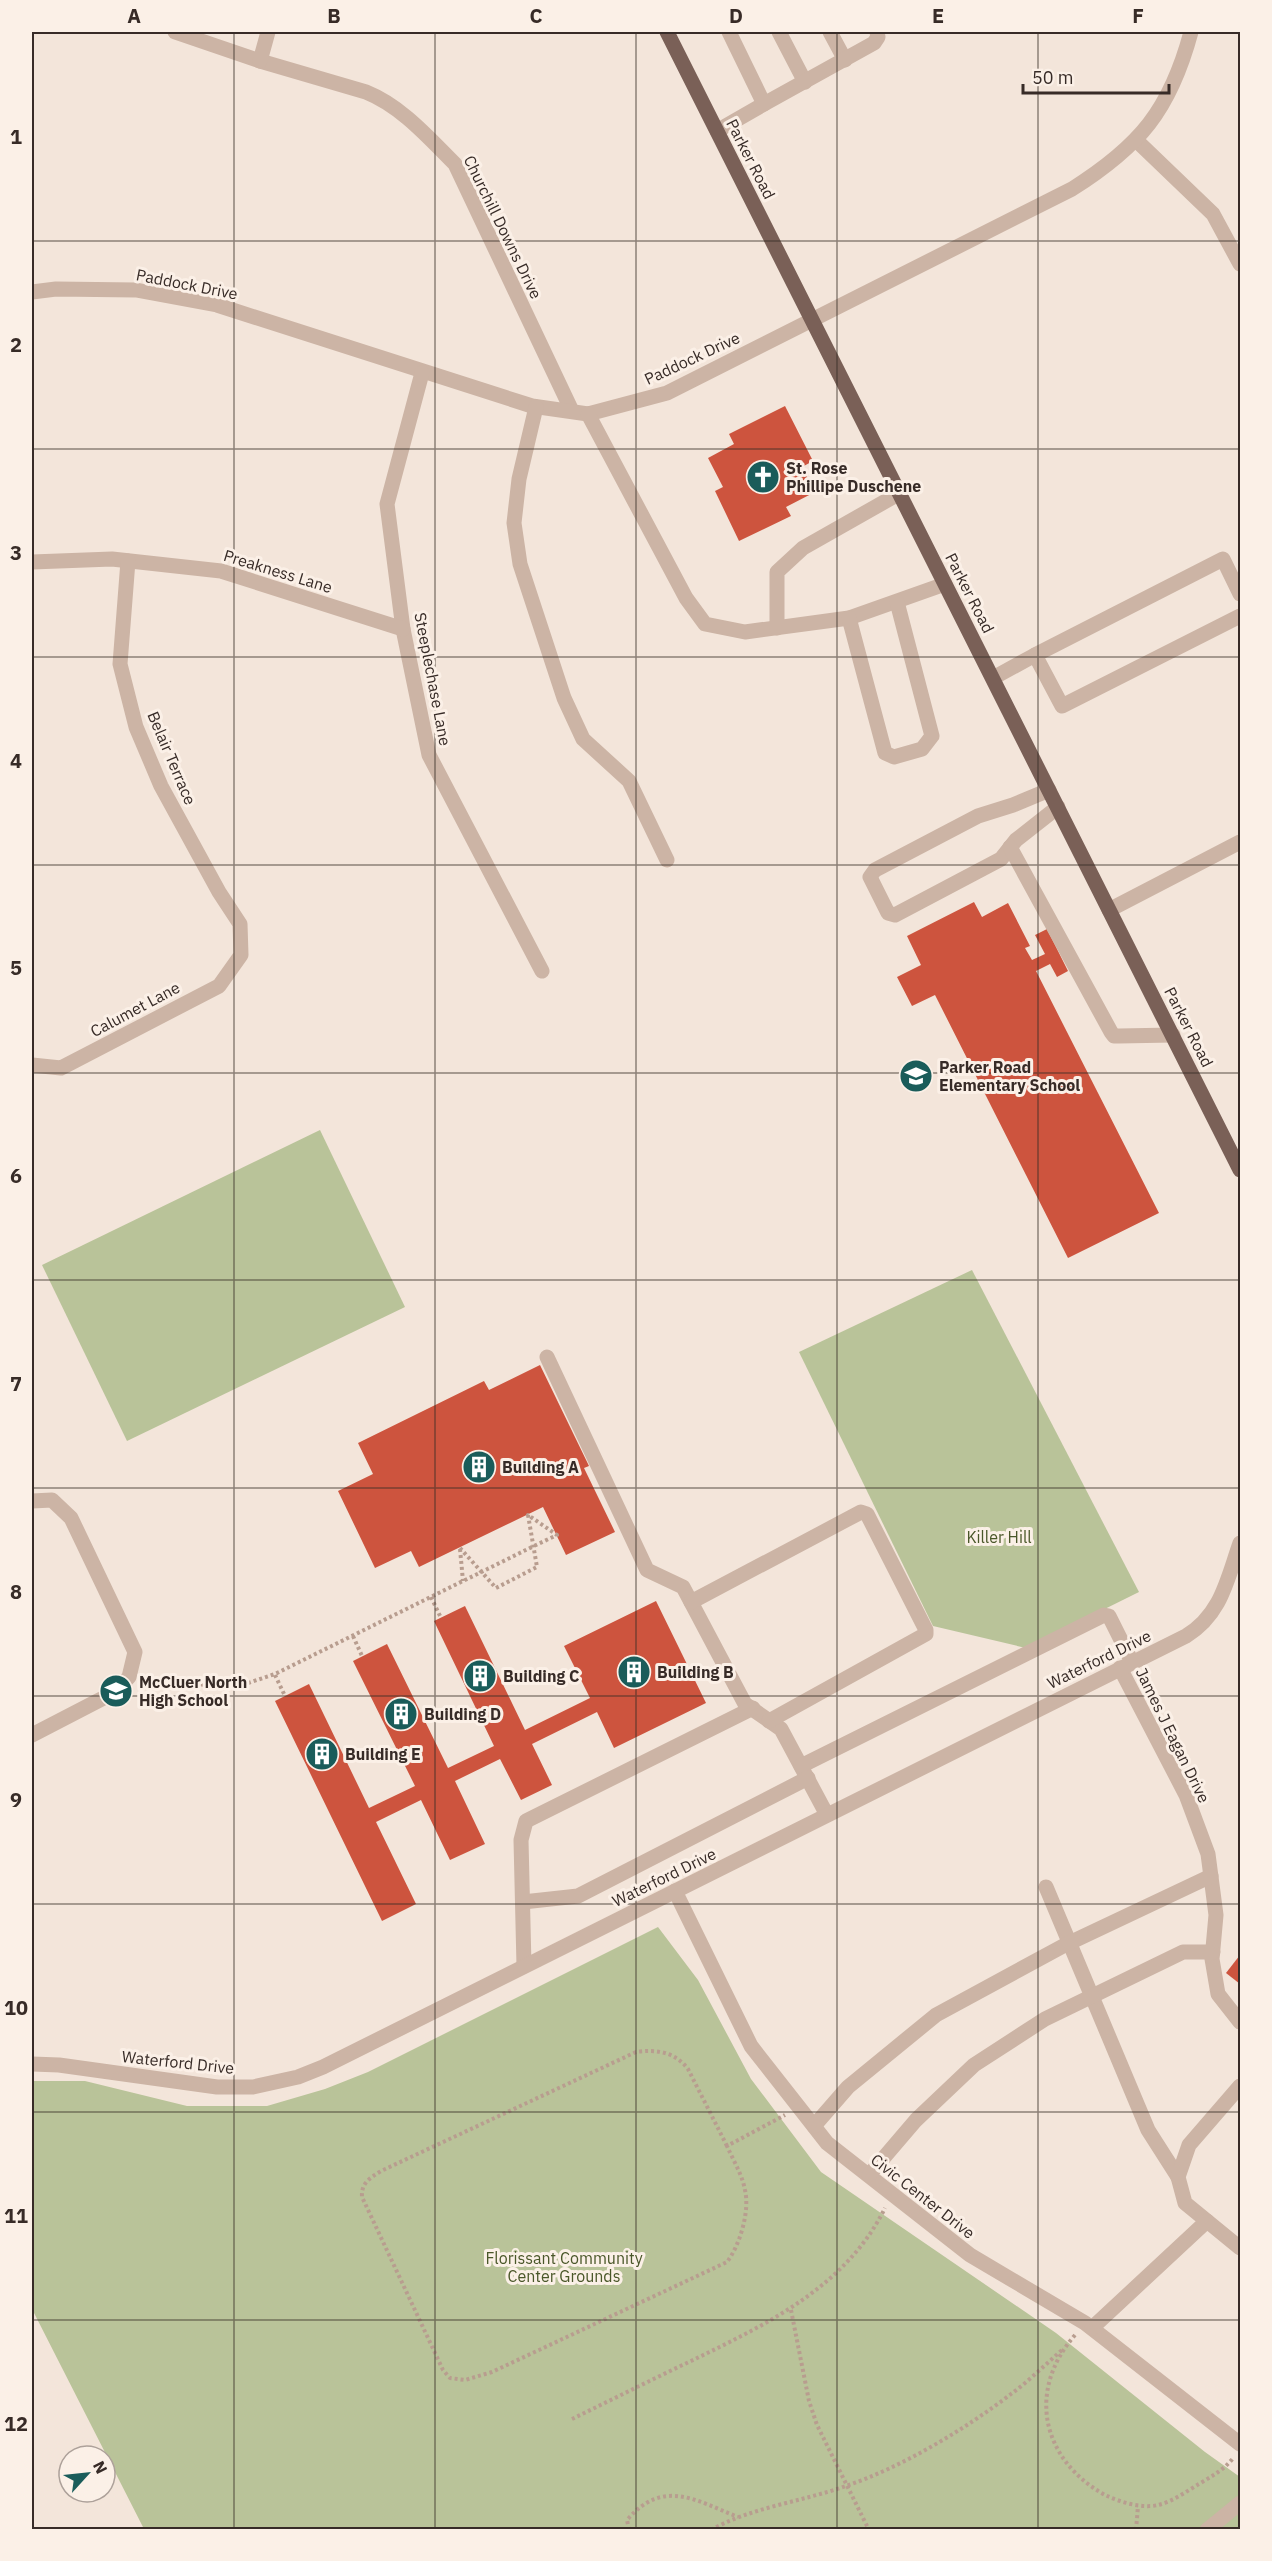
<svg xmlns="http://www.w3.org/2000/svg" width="1272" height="2561" viewBox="0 0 1272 2561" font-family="'IBM Plex Sans',sans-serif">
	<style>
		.green { fill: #b9c399 }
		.building { fill: #cd543e }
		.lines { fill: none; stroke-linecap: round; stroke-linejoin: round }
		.path { stroke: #b89d8f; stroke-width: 4; stroke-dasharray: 3 3; stroke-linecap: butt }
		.minor { stroke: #ccb4a5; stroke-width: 15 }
		.major { stroke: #7a6057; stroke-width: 15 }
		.grid { fill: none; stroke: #372b27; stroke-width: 1.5; stroke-opacity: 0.55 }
		.labels { text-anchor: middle; stroke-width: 6; stroke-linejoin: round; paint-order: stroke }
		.street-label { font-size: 16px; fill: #372b27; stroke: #fbf0e7 }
		.poi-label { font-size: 16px; font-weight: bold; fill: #372b27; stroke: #fbf0e7; text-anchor: start }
		.park-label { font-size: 16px; fill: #4a5729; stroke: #fbf0e7 }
		.neatline { fill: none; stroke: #372b27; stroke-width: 2 }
		.grid-label { font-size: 20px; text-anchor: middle; font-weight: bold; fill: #372b27 }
	</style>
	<rect width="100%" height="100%" fill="#f3e5da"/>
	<g class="green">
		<polygon points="320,1130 405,1307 127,1441 42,1265"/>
		<polygon points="972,1270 1139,1592 1026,1648 933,1626 799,1352"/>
		<polygon points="658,1927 698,1980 751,2079 821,2172 1056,2333 1205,2452 1240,2477 1240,2529 144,2529 32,2309 32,2081 85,2081 187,2106 267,2106 325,2089 368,2072"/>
	</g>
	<g class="building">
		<polygon points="785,406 813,461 802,467 815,492 786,507 791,516 739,541 715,491 723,487 708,458 734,444 729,434"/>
		<polygon points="974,902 982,917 1008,903 1030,946 1025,948 1032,960 1045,954 1035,935 1047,929 1068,971 1057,977 1050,964 1036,971 1159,1213 1068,1258 935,995 912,1006 897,977 921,965 907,936"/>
		<polygon points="540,1365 589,1466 584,1468 615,1532 566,1555 543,1507 419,1567 411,1551 375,1568 338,1491 373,1474 358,1443 484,1381 489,1390"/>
		<polygon points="656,1601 706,1703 614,1748 597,1712 532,1744 552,1785 521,1800 500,1759 455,1781 485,1844 450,1860 421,1800 376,1822 416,1904 382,1921 275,1701 309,1684 369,1808 415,1786 353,1661 387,1644 448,1768 494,1746 434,1621 465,1606 525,1730 590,1698 564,1646"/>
		<polygon points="1240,1955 1240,1984 1226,1973"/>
	</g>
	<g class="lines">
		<g class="path">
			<polyline points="460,1549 463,1581"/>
			<polyline points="431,1597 441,1618"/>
			<polyline points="353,1636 362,1656"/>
			<polyline points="275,1675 285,1696"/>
			<path d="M171 1679 211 1686H239L275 1674 463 1581C494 1566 525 1550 557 1535L528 1515 537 1567 496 1588 460 1548"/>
			<path d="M727 2146 688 2069C675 2052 657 2049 636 2052L381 2171C370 2178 361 2183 362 2197L443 2370 450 2378 465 2380 492 2372 727 2262C740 2245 750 2211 745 2190 742 2174 733 2160 727 2146L785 2115"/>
			<polyline points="791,2310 809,2401 817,2425 869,2530"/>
			<path d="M1075 2335C1026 2391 1042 2460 1105 2495 1120 2502 1142 2509 1158 2505 1172 2502 1187 2491 1199 2484 1212 2476 1224 2470 1234 2457"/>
			<path d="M572 2419C611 2400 651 2380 691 2361 767 2324 846 2287 885 2208"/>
			<path d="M629 2530 627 2520C663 2478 695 2500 738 2517"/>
			<path d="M711 2530C749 2508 804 2501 846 2486 902 2467 964 2430 1011 2394 1029 2381 1046 2364 1063 2349"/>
			<polyline points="1136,2530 1138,2506"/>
		</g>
		<g class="minor">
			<path d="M175 32 260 61 366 92C401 106 428 137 455 164L572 411"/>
			<polyline points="779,32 805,82"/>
			<polyline points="830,32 845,60"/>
			<polyline points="260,61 268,32"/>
			<polyline points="764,104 874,43 878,37 877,32"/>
			<polyline points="717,131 764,104 729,32"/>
			<polyline points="1137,141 1213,214 1240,264"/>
			<path d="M32 292 56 289 136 290 217 305 532 406 588 414 667 393 1072 189C1140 146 1170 110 1191 32"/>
			<polyline points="422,373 387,504 403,629 429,755 542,971"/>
			<polyline points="536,407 519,479 514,523 520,564 564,698 583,739 629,781 667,860"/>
			<polyline points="588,414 686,598 705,624 745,632 849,618 945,584"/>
			<polyline points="32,562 112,559 221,571 403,629"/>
			<polyline points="1240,594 1223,559 1035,655 1062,706 1240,616"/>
			<polyline points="849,618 885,753 894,757 922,749 932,736 897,602"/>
			<polyline points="777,628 777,572 803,548 900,493"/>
			<polyline points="993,678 1035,655"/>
			<polyline points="1049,790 1013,805 978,816 875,870 870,877 888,913 895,915 1001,859 1016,840 1058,807"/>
			<polyline points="1010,847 1111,1032 1114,1036 1119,1036 1173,1035"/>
			<polyline points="1109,910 1240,842"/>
			<polyline points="32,1065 61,1068 219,986 241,955 240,924 219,892 161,786 136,727 120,664 128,561"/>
			<polyline points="547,1357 647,1570 683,1587 745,1704 781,1729 827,1815"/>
			<polyline points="32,1501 52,1500 71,1518 135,1652 129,1677 115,1692 32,1735"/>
			<polyline points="691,1602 861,1512 867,1514 926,1630 926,1634 769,1721"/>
			<polyline points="1120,1668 1186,1795 1208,1854 1216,1915 1212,1959 1218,1994 1240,2022"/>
			<polyline points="801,1766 1104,1615 1109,1616 1132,1662"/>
			<polyline points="1046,1887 1148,2130 1178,2177"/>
			<polyline points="675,1891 751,2046 827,2143 970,2255 1085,2323 1240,2444"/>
			<polyline points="523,1902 578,1896 808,1778"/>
			<polyline points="524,1966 521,1840 526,1821 753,1708"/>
			<path d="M32 2064 59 2065 217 2087H253L298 2077 323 2067 1186 1636C1221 1615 1227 1580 1240 1543"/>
			<polyline points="1240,2086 1189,2145 1178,2177 1185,2203 1240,2248"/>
			<polyline points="814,2126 848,2087 936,2015 1065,1945 1211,1876"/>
			<polyline points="869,2175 916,2120 974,2065 1045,2019 1183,1952 1213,1952"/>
			<polyline points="1092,2328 1207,2221"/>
			<polyline points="1207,2530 1240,2503"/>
		</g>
		<polyline class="major" points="667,32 1240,1170"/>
	</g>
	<path class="grid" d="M234 32V2530M435 32V2530M636 32V2530M837 32V2530M1038 32V2530M32 241H1240M32 449H1240M32 657H1240M32 865H1240M32 1073H1240M32 1280H1240M32 1488H1240M32 1696H1240M32 1904H1240M32 2112H1240M32 2320H1240"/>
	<defs>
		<symbol id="church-disc" viewBox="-11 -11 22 22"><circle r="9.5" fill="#1a5c5a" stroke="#fbf0e7"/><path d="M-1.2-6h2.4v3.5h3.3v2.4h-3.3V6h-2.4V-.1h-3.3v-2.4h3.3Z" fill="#fff"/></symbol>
		<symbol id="school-disc" viewBox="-11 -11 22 22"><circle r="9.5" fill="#1a5c5a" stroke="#fbf0e7"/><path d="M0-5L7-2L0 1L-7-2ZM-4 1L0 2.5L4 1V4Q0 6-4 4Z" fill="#fff"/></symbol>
		<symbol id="building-disc" viewBox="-11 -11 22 22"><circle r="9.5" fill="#1a5c5a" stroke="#fbf0e7"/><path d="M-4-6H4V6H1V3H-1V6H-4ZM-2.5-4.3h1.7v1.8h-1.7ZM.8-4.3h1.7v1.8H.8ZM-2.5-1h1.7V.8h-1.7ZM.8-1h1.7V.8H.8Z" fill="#fff"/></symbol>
	</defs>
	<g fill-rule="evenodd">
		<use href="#church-disc" x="744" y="458" width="38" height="38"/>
		<use href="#school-disc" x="897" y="1057" width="38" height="38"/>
		<use href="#building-disc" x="460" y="1448" width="38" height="38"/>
		<use href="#building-disc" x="615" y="1653" width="38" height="38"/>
		<use href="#building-disc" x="461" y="1657" width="38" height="38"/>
		<use href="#school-disc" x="97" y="1672" width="38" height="38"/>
		<use href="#building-disc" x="382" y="1695" width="38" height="38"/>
		<use href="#building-disc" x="303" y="1735" width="38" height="38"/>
	</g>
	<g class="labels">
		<g class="street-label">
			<text transform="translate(751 159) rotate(63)" y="6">Parker Road</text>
			<text transform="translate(503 227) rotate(64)" y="6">Churchill Downs Drive</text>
			<text transform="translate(187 284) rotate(11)" y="6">Paddock Drive</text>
			<text transform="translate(692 358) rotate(-25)" y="6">Paddock Drive</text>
			<text transform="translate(278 571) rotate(17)" y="6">Preakness Lane</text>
			<text transform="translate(970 593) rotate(63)" y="6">Parker Road</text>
			<text transform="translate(433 679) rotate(79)" y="6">Steeplechase Lane</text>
			<text transform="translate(172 758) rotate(67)" y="6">Belair Terrace</text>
			<text transform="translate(135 1009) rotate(-28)" y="6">Calumet Lane</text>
			<text transform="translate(1189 1027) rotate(63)" y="6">Parker Road</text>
			<text transform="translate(1099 1659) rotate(-26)" y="6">Waterford Drive</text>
			<text transform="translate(1173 1735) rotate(64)" y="6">James J Eagan Drive</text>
			<text transform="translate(664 1877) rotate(-26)" y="6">Waterford Drive</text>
			<text transform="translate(178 2062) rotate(6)" y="6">Waterford Drive</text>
			<text transform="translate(923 2196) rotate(38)" y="6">Civic Center Drive</text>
		</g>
		<g class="poi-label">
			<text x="786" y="474">St. Rose<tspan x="786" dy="18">Phillipe Duschene</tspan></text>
			<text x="939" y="1073">Parker Road<tspan x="939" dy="18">Elementary School</tspan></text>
			<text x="502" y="1473">Building A</text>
			<text x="657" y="1678">Building B</text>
			<text x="503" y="1682">Building C</text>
			<text x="139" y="1688">McCluer North<tspan x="139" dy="18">High School</tspan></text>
			<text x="424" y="1720">Building D</text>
			<text x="345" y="1760">Building E</text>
		</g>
		<g class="park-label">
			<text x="999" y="1543">Killer Hill</text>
			<text x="564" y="2264">Florissant Community<tspan x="564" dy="18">Center Grounds</tspan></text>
		</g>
	</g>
	<rect width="1272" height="2561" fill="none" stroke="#fbf0e7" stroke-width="66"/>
	<g transform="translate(87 2474) rotate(63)"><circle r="28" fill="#fbf0e7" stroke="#ada19a" stroke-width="1.5"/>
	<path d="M0-4.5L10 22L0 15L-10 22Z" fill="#1a5c5a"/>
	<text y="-9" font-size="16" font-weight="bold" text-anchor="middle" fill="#372b27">N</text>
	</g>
	<path d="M1023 84v9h146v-9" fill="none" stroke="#372b27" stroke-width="3"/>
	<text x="1032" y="84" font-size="18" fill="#372b27" stroke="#fbf0e7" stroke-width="4.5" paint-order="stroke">50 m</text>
	<rect x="33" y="33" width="1206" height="2495" class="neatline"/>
	<g class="grid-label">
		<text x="134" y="23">A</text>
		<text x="334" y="23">B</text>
		<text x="536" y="23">C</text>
		<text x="736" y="23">D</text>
		<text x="938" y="23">E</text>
		<text x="1138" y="23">F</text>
		<text x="16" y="144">1</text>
		<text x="16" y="352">2</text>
		<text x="16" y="560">3</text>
		<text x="16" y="768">4</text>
		<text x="16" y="975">5</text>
		<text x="16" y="1183">6</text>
		<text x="16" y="1391">7</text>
		<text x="16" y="1599">8</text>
		<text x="16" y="1807">9</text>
		<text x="16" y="2015">10</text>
		<text x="16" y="2223">11</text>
		<text x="16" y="2431">12</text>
	</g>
</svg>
